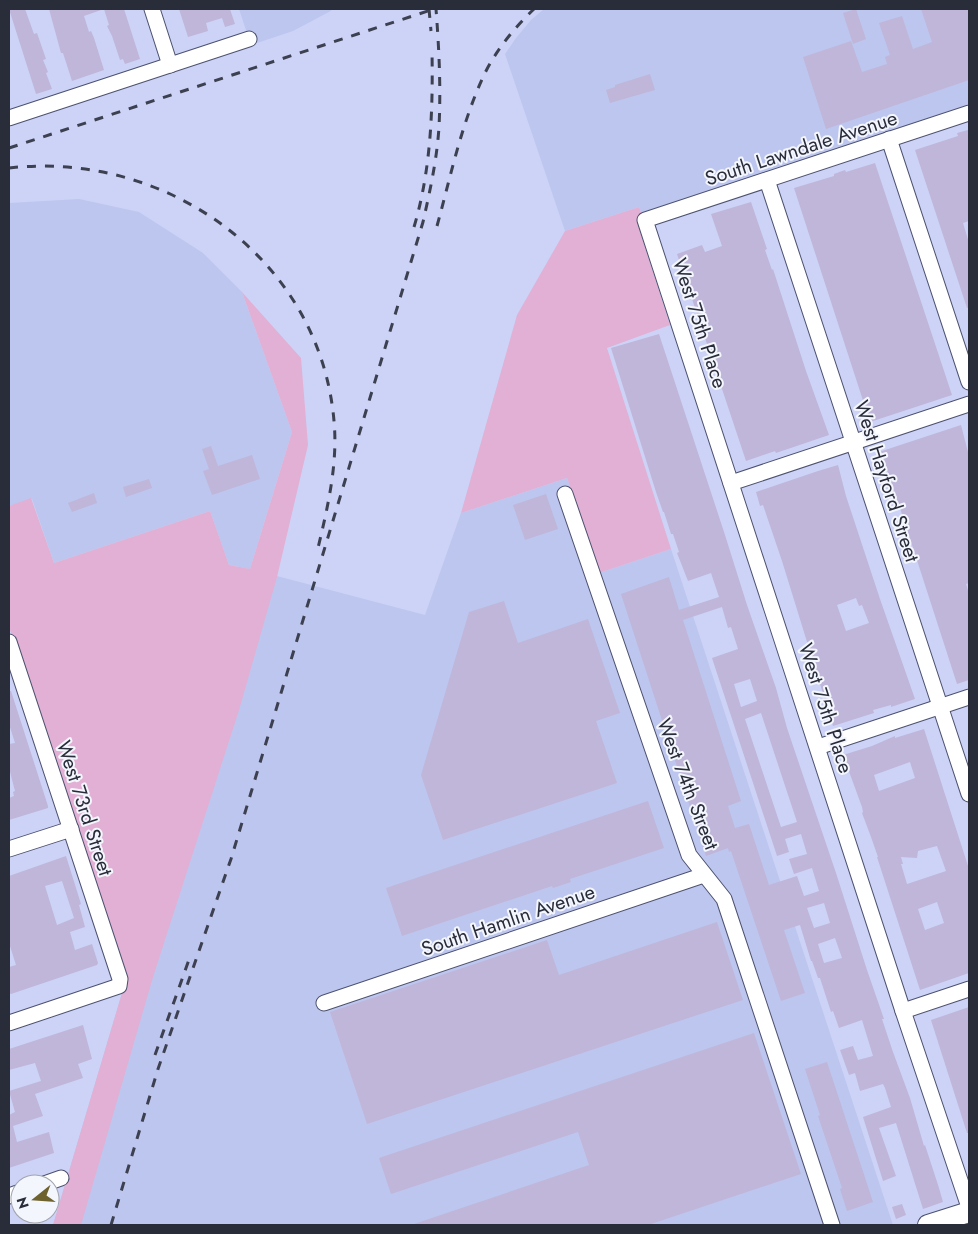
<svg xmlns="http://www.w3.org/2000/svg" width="978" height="1234" viewBox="0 0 978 1234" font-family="Jost,sans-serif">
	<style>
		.built { fill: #bdc6ef }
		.green { fill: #e1b0d4 }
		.building { fill: #bfb6d9; fill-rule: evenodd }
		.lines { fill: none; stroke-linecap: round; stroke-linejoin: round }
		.minor-casing { stroke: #4c516f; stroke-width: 17 }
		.major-casing { stroke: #4c516f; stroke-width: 22 }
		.minor { stroke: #fff; stroke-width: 15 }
		.major { stroke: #fff; stroke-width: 20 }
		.rail { stroke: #3d4050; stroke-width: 3; stroke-dasharray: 9 9; stroke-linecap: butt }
		.labels { text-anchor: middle; stroke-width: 4; stroke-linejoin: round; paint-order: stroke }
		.street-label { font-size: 20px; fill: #292c39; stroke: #f4f6fd }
	</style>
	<rect width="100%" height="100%" fill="#ccd3f7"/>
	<g class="built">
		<polygon points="239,9 333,9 329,12 293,31 254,44 249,39"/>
		<polygon points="544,9 969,9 969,104 642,215 639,207 565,231 505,54 516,38 531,20"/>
		<polygon points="79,199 139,212 203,253 242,292 292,432 250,569 425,615 461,513 567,478 599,573 671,549 893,1225 53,1225 207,707 250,569 229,565 210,511 54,563 32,499 9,506 9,203"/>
	</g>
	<g class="green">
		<polygon points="639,207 642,215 638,217 637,222 670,325 607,348 671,549 599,573 567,478 461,513 517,315 565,231"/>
		<polygon points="242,292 301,358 308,445 277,577 239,710 153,977 81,1225 53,1225 122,993 122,978 9,627 9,506 31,498 54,563 210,511 229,565 250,569 292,432"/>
	</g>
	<g class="building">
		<polygon points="9,9 25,9 34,34 37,33 46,59 43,60 48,72 46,73 52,89 36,94"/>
		<polygon points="49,9 101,9 101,10 84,16 89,32 91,31 94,38 104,70 72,81 63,53 61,53"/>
		<polygon points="104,9 124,9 140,59 125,64 123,59 120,60 112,36 107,26 109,25"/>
		<polygon points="179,9 230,9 235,24 225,27 222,18 206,23 208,31 188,37"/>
		<polygon points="856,9 866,39 853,44 843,13"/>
		<polygon points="921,9 969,9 969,80 826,129 803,57 851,41 862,72 887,64 885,57 890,55 879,23 902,16 913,49 932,42"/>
		<polygon points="650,74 655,90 610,103 606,90 615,87 615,85"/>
		<polygon points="968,130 969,135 969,221 963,223 969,243 969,307 967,308 915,150 958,136 957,133"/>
		<polygon points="875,163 952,395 870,422 794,188 834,176 834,174 845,170 846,172"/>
		<polygon points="751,202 767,249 765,250 772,270 773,269 806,371 829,435 776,453 775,451 746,461 677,254 702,245 705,252 722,246 711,214"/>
		<path d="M659 334 725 535 747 605 776 688 787 728 836 873 867 970 884 1019H882L893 1052 910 1098 924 1146 925 1145 939 1188 943 1202 923 1209 896 1123 879 1128 896 1176 883 1181 863 1117 891 1107 885 1088 883 1084 860 1091 855 1073 849 1075 840 1050 853 1046 858 1060 873 1056 862 1020 839 1028 833 1011 831 1012 820 978H818L812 961H811L800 925 784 930 805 993 781 1001 731 851 729 852 728 848 706 856 621 594 669 577 679 610 719 597 711 573 688 581 677 553 679 552 673 534H671L664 512H663L656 492 611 348ZM722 607 728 628 731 627 738 649 712 658 777 856 789 852 785 839 801 834 807 854 789 859 794 874 812 868 819 891 804 896 797 876 769 885 749 824 735 828 728 806 741 801 683 620ZM750 679 757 701 741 707 734 684ZM761 713 797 822 781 827 745 719ZM824 903 830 923 814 928 807 908ZM835 938 842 958 824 963 818 944Z"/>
		<polygon points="961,425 969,456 969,583 966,584 969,594 969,680 957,684 904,520 885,464 883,465 879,452"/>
		<polygon points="211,446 218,466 252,455 260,479 212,495 203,471 209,469 202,449"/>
		<path d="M838 465 846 496 880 599 915 699 891 707V705L873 710 874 713 833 726 782 561 763 505 760 506 756 492 818 471ZM856 598 859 606 862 605 869 623 846 631 837 605Z"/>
		<polygon points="149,479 152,488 126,497 123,487"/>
		<polygon points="94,493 97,503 72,512 68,503"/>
		<polygon points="546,494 558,529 525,540 513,505"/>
		<polygon points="504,601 518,643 588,619 620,713 596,721 617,783 443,840 421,775 469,612"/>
		<polygon points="9,691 11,691 48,806 48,808 9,820 9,798 14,796 13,792 15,791 9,768 9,744 15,743 9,724"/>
		<path d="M924 729 969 869V973L920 990 877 857H878L871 837 862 813 863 812 862 807 843 755 872 746 895 736V738ZM910 762 915 778 879 791 874 775ZM937 846 946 871 907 884 901 864H903L901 857 917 858 918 851ZM937 902 944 923 925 930 918 909Z"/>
		<polygon points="648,801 664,848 570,879 571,882 553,888 552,886 402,936 386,888"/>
		<path d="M66 856 81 904 79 905 85 927 70 932 75 950 92 944 98 963 97 965 85 969 11 994 9 993V967L16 965 9 943V876ZM62 881 74 918 57 925 45 886Z"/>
		<polygon points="717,922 743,1000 367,1124 330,1012 547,940 559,975"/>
		<polygon points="969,1007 969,1133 967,1133 931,1020"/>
		<polygon points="83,1025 92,1059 78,1064 83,1078 35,1094 43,1116 13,1126 17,1142 49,1132 54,1153 9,1168 9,1115 15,1112 9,1091 41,1081 35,1063 9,1070 9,1049"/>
		<polygon points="754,1033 801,1174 648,1225 414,1225 414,1224 589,1165 578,1132 391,1194 379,1158"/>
		<polygon points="827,1062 873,1202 847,1211 840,1189 842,1188 818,1116 820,1115 805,1069"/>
		<polygon points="902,1204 906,1215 896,1219 892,1207"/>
	</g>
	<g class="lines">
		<defs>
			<g id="minor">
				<polyline points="152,9 170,65"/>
				<polyline points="969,113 645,220 903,1011 969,1207"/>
				<polyline points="9,118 249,39"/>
				<polyline points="889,139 969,382"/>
				<polyline points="767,180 969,794"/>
				<polyline points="731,483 969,404"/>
				<polyline points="565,494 689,855 724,899 832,1225"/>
				<polyline points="9,642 120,979 119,986 9,1023"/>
				<polyline points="818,747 969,697"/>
				<polyline points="9,849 71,829"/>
				<polyline points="324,1003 704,875"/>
				<polyline points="903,1011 969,989"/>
				<polyline points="44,1184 61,1178"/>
				<polyline points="9,1196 20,1192"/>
			</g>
			<polyline id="major" points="928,1225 969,1212"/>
		</defs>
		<use href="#minor" class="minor-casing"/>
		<use href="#major" class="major-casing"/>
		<use href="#minor" class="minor"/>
		<use href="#major" class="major"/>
		<g class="rail">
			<polyline points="429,9 431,31"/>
			<polyline points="9,148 434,9"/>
			<path d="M9 168C165 150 320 258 334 421 338 463 328 506 318 548"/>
			<path d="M437 226C451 175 462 121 485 73 497 49 515 27 534 9"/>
			<path d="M414 227C431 170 433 110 432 51"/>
			<polyline points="155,1055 191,954"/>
			<path d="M111 1225 158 1069 231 859 423 222C430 191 437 159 439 127 441 88 439 48 436 9"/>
		</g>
	</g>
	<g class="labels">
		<g class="street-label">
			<text transform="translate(801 148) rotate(-18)" y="7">South Lawndale Avenue</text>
			<text transform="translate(700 323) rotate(72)" y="7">West 75th Place</text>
			<text transform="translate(887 481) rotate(72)" y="7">West Hayford Street</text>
			<text transform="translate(826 708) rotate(72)" y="7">West 75th Place</text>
			<text transform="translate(688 784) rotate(69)" y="7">West 74th Street</text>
			<text transform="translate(85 808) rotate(72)" y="7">West 73rd Street</text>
			<text transform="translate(508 920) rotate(-19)" y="7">South Hamlin Avenue</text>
		</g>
	</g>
	<rect width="978" height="1234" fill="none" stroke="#292c39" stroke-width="20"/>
	<g transform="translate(35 1199) rotate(253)"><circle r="24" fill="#f4f6fd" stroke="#a3a5af"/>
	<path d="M0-4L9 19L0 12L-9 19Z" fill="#6e622f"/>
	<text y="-8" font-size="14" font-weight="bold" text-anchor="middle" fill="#292c39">N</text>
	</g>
</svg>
